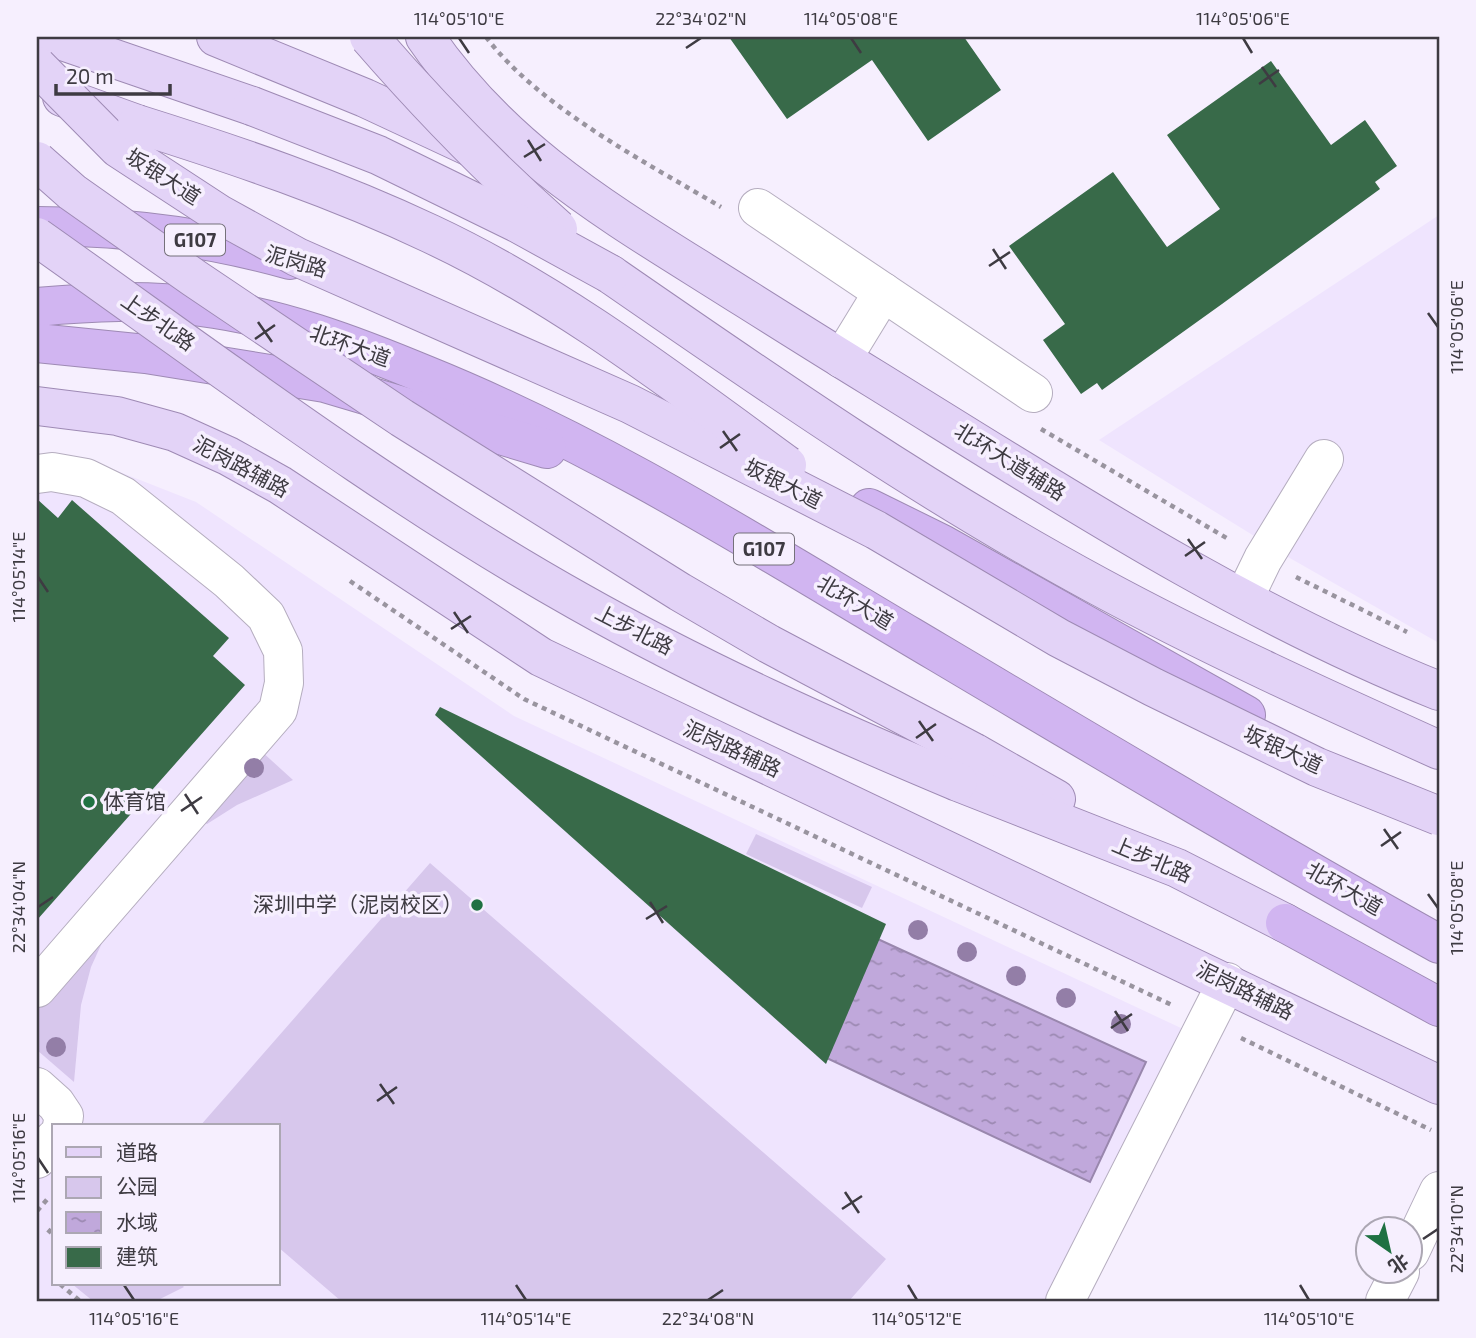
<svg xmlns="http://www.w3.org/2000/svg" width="1476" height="1338" viewBox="0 0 1476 1338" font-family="'Exo 2','Noto Sans SC',sans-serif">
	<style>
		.built { fill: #efe4fe; fill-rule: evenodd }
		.green { fill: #d7c7ec }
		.water { fill: url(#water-ripples); stroke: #9987ad; stroke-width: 2 }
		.building { fill: #386a49 }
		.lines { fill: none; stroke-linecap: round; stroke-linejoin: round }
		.minor-casing { stroke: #b5adbf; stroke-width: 40 }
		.major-casing { stroke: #9e8ab4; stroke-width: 40 }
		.highway-casing { stroke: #9e8ab4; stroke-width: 40 }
		.path { stroke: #99949f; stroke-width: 4.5; stroke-dasharray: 5 5; stroke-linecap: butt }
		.minor { stroke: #fff; stroke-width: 38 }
		.major { stroke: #e3d3f7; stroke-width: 38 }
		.highway { stroke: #d1b5f1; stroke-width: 38 }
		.major-bridge-casing { stroke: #9e8ab4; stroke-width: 40; stroke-linecap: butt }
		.major-bridge { stroke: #e3d3f7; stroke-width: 38 }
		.tree { fill: #937ea7 }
		.ticks { fill: none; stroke: #3e3b42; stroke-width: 2.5 }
		.poi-dot { fill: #1f7142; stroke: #f6effe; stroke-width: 2.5 }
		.labels { text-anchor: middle; stroke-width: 7; stroke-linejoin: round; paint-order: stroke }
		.shield { fill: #f6effe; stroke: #75717a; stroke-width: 2 }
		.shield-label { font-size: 19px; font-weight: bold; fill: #3e3b42 }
		.street-label { font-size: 21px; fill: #3e3b42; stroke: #f6effe }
		.poi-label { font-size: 21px; fill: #3e3b42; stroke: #f6effe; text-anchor: start }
		.neatline { fill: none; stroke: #3e3b42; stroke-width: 2.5 }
		.ticks-label { font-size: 18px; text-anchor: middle; fill: #3e3b42 }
	</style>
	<defs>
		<pattern id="water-ripples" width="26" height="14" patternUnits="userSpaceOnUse" patternTransform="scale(1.75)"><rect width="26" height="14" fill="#c0a8db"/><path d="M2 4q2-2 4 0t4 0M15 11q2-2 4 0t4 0" fill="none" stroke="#9d8ab3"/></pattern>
	</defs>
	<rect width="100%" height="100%" fill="#f6effe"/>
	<g class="built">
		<polygon points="1439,215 1439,643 1288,557 1099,440"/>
		<path d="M37 457 89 460 196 502 514 716 1213 1043 1083 1301H37ZM54 1126H278V1284H54Z"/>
	</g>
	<g class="green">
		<polygon points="260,750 293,780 237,805 207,824 199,819"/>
		<polygon points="756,834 872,887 862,908 746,854"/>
		<polygon points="430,863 886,1259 849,1301 341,1301 278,1247 278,1126 200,1126"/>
		<polygon points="106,934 91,967 81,1005 74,1082 37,1050 37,1004"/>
		<polygon points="72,1284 181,1284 184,1287 156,1301 93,1301"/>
	</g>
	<polygon class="water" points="869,935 1146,1062 1090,1182 816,1053"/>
	<g class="building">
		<polygon points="729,37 964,37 1001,90 928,141 872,60 787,119"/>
		<polygon points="1271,61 1331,145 1365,120 1397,166 1375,182 1380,189 1222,304 1102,390 1097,383 1081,394 1043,340 1065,324 1009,246 1113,172 1167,247 1220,209 1167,135"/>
		<polygon points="37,499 58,518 72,500 229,638 213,656 245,685 37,920"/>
		<polygon points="440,707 886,924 826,1064 435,715"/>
	</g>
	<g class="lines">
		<defs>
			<g id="minor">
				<polyline points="758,208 1033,393"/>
				<polyline points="842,359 883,292"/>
				<polyline points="37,474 52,472 86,478 123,496 229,581 266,616 283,651 284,683 278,710 37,988"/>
				<polyline points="1244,598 1263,559 1324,459"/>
				<polyline points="37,1087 56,1104 64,1116 62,1126"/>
				<polyline points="37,1159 54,1139"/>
				<polyline points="1410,1252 1439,1191"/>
				<polyline points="1065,1301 1227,982"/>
				<polyline points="1385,1301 1400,1272"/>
			</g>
			<g id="major">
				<polyline points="51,37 252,106"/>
				<polyline points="216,37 365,98 470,147"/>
				<path d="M425 37C497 142 591 202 697 268 756 305 814 342 873 378 1056 491 1239 611 1439 691"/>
				<polyline points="62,97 137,124"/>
				<path d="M610 274C769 384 929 495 1100 587 1209 646 1326 699 1439 750"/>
				<polyline points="37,406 117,416 175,432 228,456 280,485 541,657 1439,1085"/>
				<polyline points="975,753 1056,799"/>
				<polyline points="958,782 1177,868 1285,923"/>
			</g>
			<g id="highway">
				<path d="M37 226C122 226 208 237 290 260"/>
				<path d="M37 307C91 302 147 299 201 307 280 317 354 345 426 375 597 444 752 542 910 636 1085 740 1261 845 1439 944"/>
				<polyline points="37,343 146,354 325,383 547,449"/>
				<polyline points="869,508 942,544 1246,715"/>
				<polyline points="1285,923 1439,1007"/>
			</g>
		</defs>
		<use href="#minor" class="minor-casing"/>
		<use href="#major" class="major-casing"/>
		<use href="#highway" class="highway-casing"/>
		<g class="path">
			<path d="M486 37C539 107 645 162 721 207"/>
			<polyline points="1041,429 1230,540"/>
			<polyline points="1296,577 1407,632"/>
			<polyline points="350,581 524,699 1174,1006"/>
			<polyline points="1241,1038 1431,1130"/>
			<polyline points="37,1211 50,1196"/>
			<polyline points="48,1233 54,1226"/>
			<polyline points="54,1275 54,1279"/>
			<polyline points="60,1284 80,1301"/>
		</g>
		<use href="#minor" class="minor"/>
		<use href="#major" class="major"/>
		<use href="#highway" class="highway"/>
		<defs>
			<g id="major-bridge">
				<path d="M369 37C428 105 490 169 558 229"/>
				<polyline points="37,66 118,148 219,214 297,257 630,404 876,530 1059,638 1153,687 1317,767 1439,816"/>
				<polyline points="252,106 378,155 517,223 610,274"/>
				<path d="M137 124C236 155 336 189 431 234 559 294 673 382 787 465"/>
				<polyline points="37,161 72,192 194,278 402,418 680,592 769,644 975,753"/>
				<path d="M37 237C214 362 389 495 578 601 700 670 829 728 958 782"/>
			</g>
		</defs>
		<use href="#major-bridge" class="major-bridge-casing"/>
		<use href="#major-bridge" class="major-bridge"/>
	</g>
	<g class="tree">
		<circle cx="254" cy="768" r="10"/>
		<circle cx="918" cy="930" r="10"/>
		<circle cx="967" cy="952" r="10"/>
		<circle cx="1016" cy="976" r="10"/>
		<circle cx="1066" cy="998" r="10"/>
		<circle cx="1121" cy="1024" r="10"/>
		<circle cx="56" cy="1047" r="10"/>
	</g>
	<path class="ticks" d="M459 38 469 53M851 38 861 53M1243 38 1252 53M686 48 701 38M1262 67 1276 87M1259 84 1279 70M528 140 541 161M524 157 545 144M993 249 1006 269M989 266 1010 252M1428 313 1438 327M258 322 272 342M255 339 275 325M723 431 737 451M720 448 740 434M1188 539 1202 559M1185 556 1205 542M38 577 48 592M454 612 468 633M451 629 471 616M919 721 933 741M916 738 936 724M185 794 198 814M181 811 202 797M1384 829 1398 849M1381 846 1401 832M1428 894 1438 908M650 902 663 923M38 907 53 897M646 919 667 906M1115 1011 1128 1031M1111 1028 1132 1014M380 1084 394 1104M377 1101 397 1087M38 1158 48 1173M845 1192 859 1213M842 1209 862 1196M1423 1239 1438 1229M124 1285 134 1300M516 1285 526 1300M908 1285 917 1300M1300 1285 1309 1300M708 1300 723 1290"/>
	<g class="poi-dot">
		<circle cx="89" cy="802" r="7"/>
		<circle cx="477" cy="905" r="7"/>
	</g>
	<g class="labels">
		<g class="shield">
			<rect x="165" y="224.5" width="60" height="31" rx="5"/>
			<rect x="734" y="533.5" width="60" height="31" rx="5"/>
		</g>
		<g class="shield-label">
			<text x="195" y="247">G107</text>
			<text x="764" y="556">G107</text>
		</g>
		<g class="street-label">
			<text transform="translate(163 177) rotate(33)" y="7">坂银大道</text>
			<text transform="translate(296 262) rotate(16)" y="7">泥岗路</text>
			<text transform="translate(158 322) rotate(35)" y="7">上步北路</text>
			<text transform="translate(350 346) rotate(20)" y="7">北环大道</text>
			<text transform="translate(1010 462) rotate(32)" y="7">北环大道辅路</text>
			<text transform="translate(241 467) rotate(28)" y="7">泥岗路辅路</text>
			<text transform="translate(783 484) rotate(27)" y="7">坂银大道</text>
			<text transform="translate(855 603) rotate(31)" y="7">北环大道</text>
			<text transform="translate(634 630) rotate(27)" y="7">上步北路</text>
			<text transform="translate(732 749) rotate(25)" y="7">泥岗路辅路</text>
			<text transform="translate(1283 750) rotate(25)" y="7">坂银大道</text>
			<text transform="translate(1152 860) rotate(23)" y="7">上步北路</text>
			<text transform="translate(1344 889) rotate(30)" y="7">北环大道</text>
			<text transform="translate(1245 991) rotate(26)" y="7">泥岗路辅路</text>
		</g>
		<g class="poi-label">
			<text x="103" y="809">体育馆</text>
			<text x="463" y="912" text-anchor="end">深圳中学（泥岗校区）</text>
		</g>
	</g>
	<rect width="1476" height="1338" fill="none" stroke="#f6effe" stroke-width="77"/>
	<rect x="52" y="1124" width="228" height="161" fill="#f6effe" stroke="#aca7b3" stroke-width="2"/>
	<rect x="66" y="1147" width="35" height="10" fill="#e3d3f7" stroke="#aca7b3" stroke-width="2"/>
	<text x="116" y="1160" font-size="21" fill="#3e3b42">道路</text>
	<rect x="66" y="1177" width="35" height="21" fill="#d7c7ec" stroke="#aca7b3" stroke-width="2"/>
	<text x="116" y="1194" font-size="21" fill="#3e3b42">公园</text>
	<rect x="66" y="1212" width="35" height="21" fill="url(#water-ripples)" stroke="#aca7b3" stroke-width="2"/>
	<text x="116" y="1230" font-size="21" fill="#3e3b42">水域</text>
	<rect x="66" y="1247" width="35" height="21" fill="#386a49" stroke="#aca7b3" stroke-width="2"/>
	<text x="116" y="1264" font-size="21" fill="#3e3b42">建筑</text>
	<g transform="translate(1389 1250) rotate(146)"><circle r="33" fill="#f6effe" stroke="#aca7b3" stroke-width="2"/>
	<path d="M0-5L12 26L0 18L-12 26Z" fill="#1f7142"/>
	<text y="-10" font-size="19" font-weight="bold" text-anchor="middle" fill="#3e3b42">北</text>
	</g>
	<path d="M56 84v10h114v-10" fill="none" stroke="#3e3b42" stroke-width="3.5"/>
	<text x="66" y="84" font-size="21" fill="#3e3b42" stroke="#f6effe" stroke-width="5" paint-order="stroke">20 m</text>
	<rect x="38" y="38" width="1400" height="1262" class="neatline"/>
	<g class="ticks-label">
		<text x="459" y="25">114°05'10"E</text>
		<text x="701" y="25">22°34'02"N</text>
		<text x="851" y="25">114°05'08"E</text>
		<text x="1243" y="25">114°05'06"E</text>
		<text transform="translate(1457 327) rotate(-90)" y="6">114°05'06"E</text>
		<text transform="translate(19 577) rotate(-90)" y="6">114°05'14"E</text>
		<text transform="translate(19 907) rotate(-90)" y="6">22°34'04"N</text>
		<text transform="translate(1457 908) rotate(-90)" y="6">114°05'08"E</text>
		<text transform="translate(19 1158) rotate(-90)" y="6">114°05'16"E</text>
		<text transform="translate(1457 1229) rotate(-90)" y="6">22°34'10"N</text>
		<text x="134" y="1325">114°05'16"E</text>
		<text x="526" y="1325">114°05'14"E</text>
		<text x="708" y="1325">22°34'08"N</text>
		<text x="917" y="1325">114°05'12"E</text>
		<text x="1309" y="1325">114°05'10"E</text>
	</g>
</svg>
